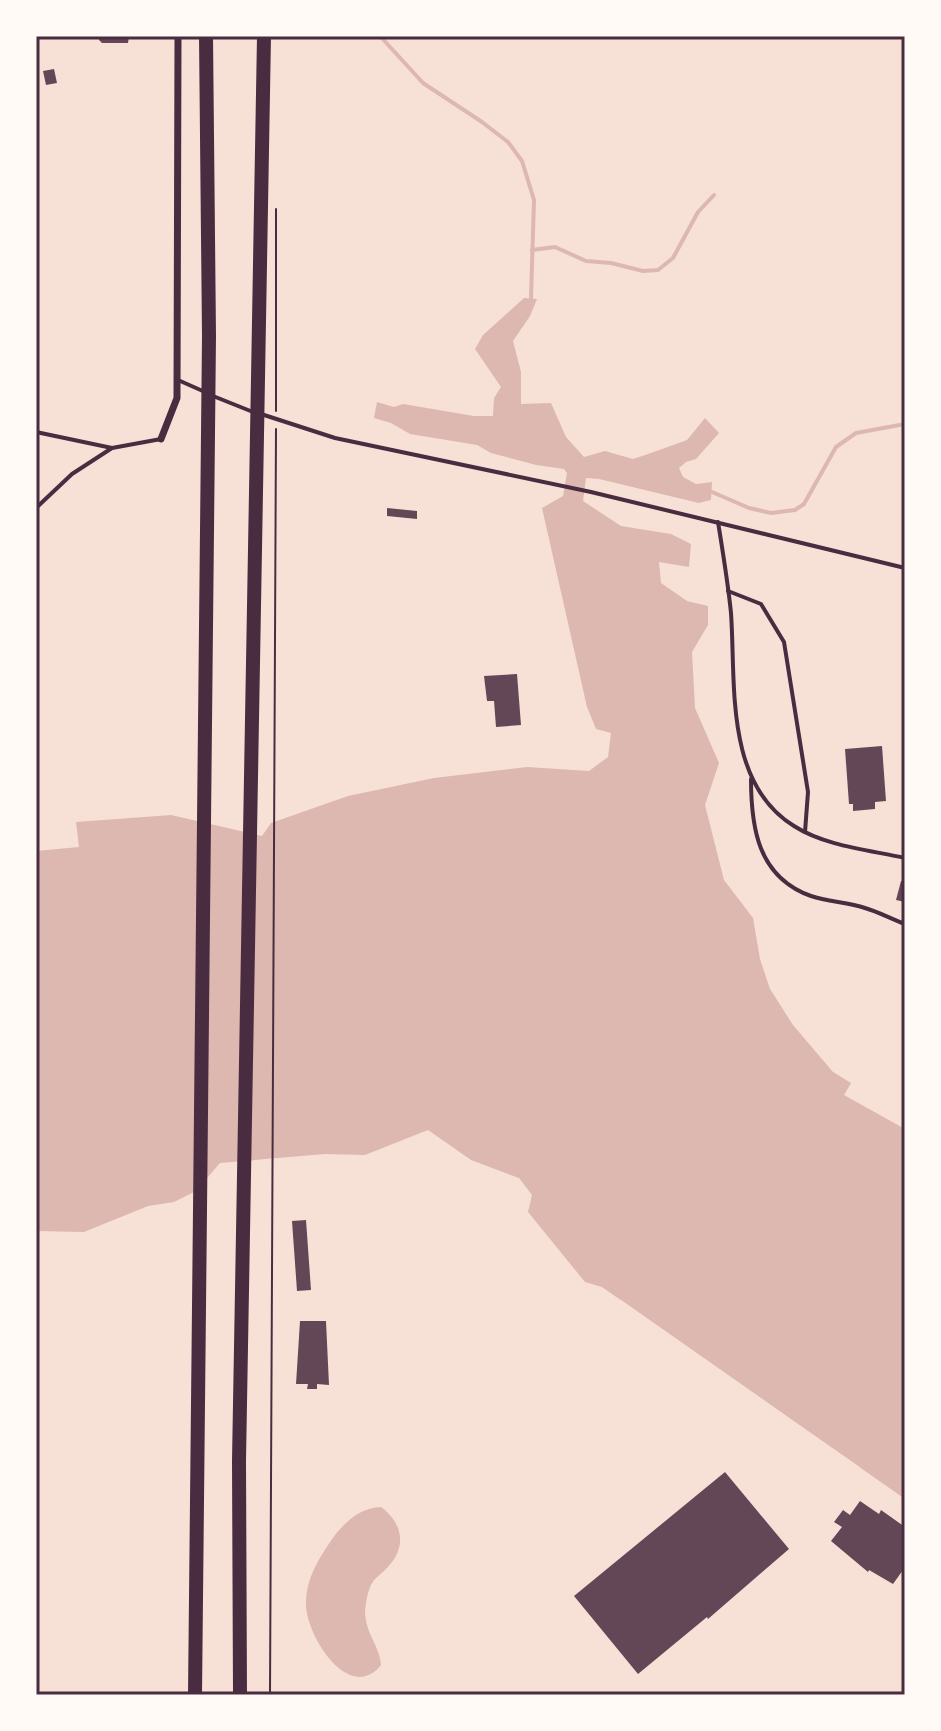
<svg xmlns="http://www.w3.org/2000/svg" width="941" height="1731" viewBox="0 0 941 1731" font-family="'PT Sans Narrow',sans-serif">
	<style>
		.water { fill: #dcb8b0 }
		.pier { fill: #f7e1d7 }
		.lines { fill: none; stroke-linecap: round; stroke-linejoin: round }
		.stream { stroke: #dcb8b0; stroke-width: 4 }
		.building { fill: #644757 }
		.path { stroke: #4a2c40; stroke-width: 2 }
		.service { stroke: #4a2c40; stroke-width: 4 }
		.minor { stroke: #4a2c40; stroke-width: 7 }
		.motorway { stroke: #4a2c40; stroke-width: 14 }
		.neatline { fill: none; stroke: #4a2c40; stroke-width: 3 }
	</style>
	<rect width="100%" height="100%" fill="#f7e1d7"/>
	<g class="water">
		<polygon points="524,298 537,299 530,316 513,341 521,372 521,404 551,403 566,437 584,457 605,451 633,459 648,454 687,440 705,418 719,433 696,459 686,462 679,468 683,477 696,484 712,482 711,500 699,503 599,479 586,478 583,501 621,526 671,534 691,544 689,567 659,562 661,583 687,601 708,606 708,625 692,652 695,708 719,763 705,805 724,880 753,918 760,959 770,989 793,1025 833,1072 851,1083 844,1095 905,1129 905,1499 602,1287 585,1282 528,1212 532,1195 519,1178 471,1160 428,1130 365,1155 325,1154 220,1163 196,1191 174,1202 148,1206 84,1232 36,1231 36,851 79,847 76,822 171,815 262,836 271,823 348,796 434,778 527,767 589,771 608,757 611,733 596,729 587,707 542,508 563,496 567,473 564,469 536,465 491,453 477,445 410,434 391,423 374,418 377,402 394,407 403,404 474,416 493,416 494,398 501,387 475,349 483,335"/>
		<path d="M381 1507C400 1521 407 1542 392 1562 387 1569 380 1574 374 1580 368 1588 366 1601 365 1611 365 1633 380 1646 381 1665 349 1705 305 1634 306 1603 306 1577 321 1555 335 1535 347 1520 361 1508 381 1507Z"/>
	</g>
	<polygon class="pier" points="621,1300 795,1422 861,1468 859,1472 618,1303"/>
	<g class="lines">
		<g class="stream">
			<polyline points="380,36 423,83 482,122 508,142 522,161 534,200 531,298"/>
			<polyline points="532,250 555,247 586,261 611,263 643,271 658,270 673,258 698,212 714,195"/>
			<polyline points="712,492 749,508 771,513 795,510 804,504 836,447 856,433 905,424"/>
		</g>
	</g>
	<g class="building">
		<polygon points="99,36 129,36 128,43 102,43 99,40"/>
		<polygon points="54,69 57,83 46,85 43,71"/>
		<polygon points="387,508 417,511 417,519 387,516"/>
		<polygon points="517,674 521,725 496,727 494,701 487,701 484,676"/>
		<polygon points="882,746 886,801 875,802 875,809 853,811 853,804 849,804 845,749"/>
		<polygon points="901,881 905,882 905,902 896,900"/>
		<polygon points="306,1220 311,1290 297,1291 292,1221"/>
		<polygon points="300,1321 326,1321 329,1385 317,1384 317,1389 307,1389 308,1384 296,1384"/>
		<polygon points="725,1472 789,1549 708,1619 707,1617 638,1674 574,1596"/>
		<polygon points="860,1501 879,1514 881,1510 905,1527 902,1530 905,1532 905,1571 903,1570 893,1584 869,1570 868,1572 831,1541 842,1527 834,1522 843,1510 850,1515"/>
	</g>
	<g class="lines">
		<g class="path">
			<polyline points="276,209 276,411"/>
			<polyline points="270,1695 276,429"/>
		</g>
		<g class="service">
			<polyline points="178,380 205,392"/>
			<polyline points="213,396 253,412"/>
			<polyline points="261,414 335,438 591,492 905,568"/>
			<polyline points="36,432 112,448 161,439"/>
			<polyline points="36,508 72,474 112,448"/>
			<path d="M718 522C723 553 728 583 731 613 736 683 724 783 794 826 825 846 869 850 905 858"/>
			<polyline points="728,591 761,604 784,642 808,792 805,832"/>
			<path d="M751 779C751 828 758 877 811 896 829 902 848 902 865 908 879 912 891 919 905 924"/>
		</g>
		<polyline class="minor" points="161,439 177,398 178,36"/>
		<g class="motorway">
			<polyline points="195,1695 209,336 206,36"/>
			<polyline points="240,1695 239,1461 264,36"/>
		</g>
	</g>
	<rect width="941" height="1731" fill="none" stroke="#fffaf5" stroke-width="76"/>
	<rect x="38" y="38" width="865" height="1655" class="neatline"/>
</svg>
